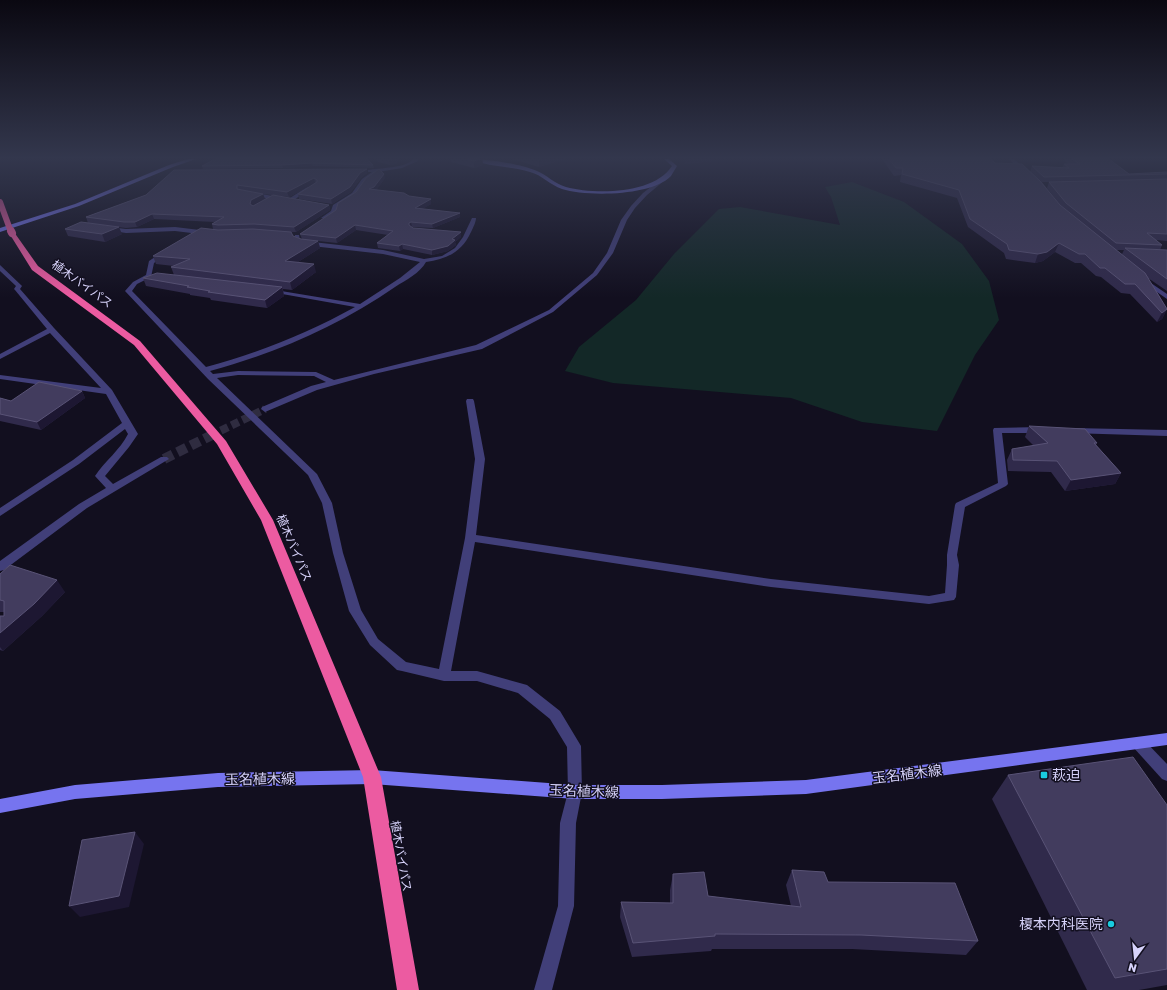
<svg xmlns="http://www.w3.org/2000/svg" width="1167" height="990" viewBox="0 0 1167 990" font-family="'Golos Text','Noto Sans JP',sans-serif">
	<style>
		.green { fill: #132827 }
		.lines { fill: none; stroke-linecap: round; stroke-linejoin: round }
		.street-tunnel-far1 { stroke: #2f2c40; stroke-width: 8; stroke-dasharray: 8 4; stroke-linecap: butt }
		.street-tunnel { stroke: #2f2c40; stroke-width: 10; stroke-dasharray: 10 5; stroke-linecap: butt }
		.street { fill: #413f79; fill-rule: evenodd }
		.secondary { fill: #7674ef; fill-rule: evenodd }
		.highway { fill: #ec5ba1; fill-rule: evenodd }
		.highway-bridge-far1 { stroke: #ec5ba1; stroke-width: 6 }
		.highway-bridge { stroke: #ec5ba1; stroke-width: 8 }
		.wall { fill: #302a4b; fill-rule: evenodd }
		.shaded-wall { fill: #1d1732 }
		.building { fill: #423c5e; stroke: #595376 }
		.poi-dot { fill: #19ccdf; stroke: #120f1f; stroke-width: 1.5 }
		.labels { text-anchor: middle; stroke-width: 3; stroke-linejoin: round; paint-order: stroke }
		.street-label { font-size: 12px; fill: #d6d2fa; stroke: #120f1f }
		.near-street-label { font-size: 14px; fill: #d6d2fa; stroke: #120f1f }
		.near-poi-label { font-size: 14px; fill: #d6d2fa; stroke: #120f1f; text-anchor: start }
	</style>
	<rect width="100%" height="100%" fill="#120f1f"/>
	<polygon class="green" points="852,182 904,202 962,244 989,281 999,320 975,355 937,431 862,422 791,398 613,383 565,371 579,347 636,300 674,254 719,209 740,207 840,225 831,197 825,187"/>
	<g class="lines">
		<polyline class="street-tunnel-far1" points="210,436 265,409"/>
		<polyline class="street-tunnel" points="164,459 212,435"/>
		<g class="street">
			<path d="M413 159H417L418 161 402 168 378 172 366 181 356 195 338 207 336 213 326 219 321 218 331 211 333 205 352 193 362 179 372 172H368V170C379 168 407 168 413 159Z"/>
			<polygon points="1009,159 1014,159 1028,172 1028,174 1024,174"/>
			<path d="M661 179 665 180 647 195 635 208 627 220 613 253 597 275 553 312 482 349 374 374 317 390 265 412 261 409 262 407 311 386 326 382 314 376 238 375 217 378 317 474 332 503 343 553 361 610 378 639 406 662 439 669 465 538 475 459 466 401 467 399H473L474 401 485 459 476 535 771 579 929 596 945 593 947 565V555L955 505 956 503 998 483 993 430 994 428 1041 427 1045 430 1041 433H1002L1008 484 1006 486 965 507 957 555 959 565 956 597 954 600 929 604 771 587 475 542 451 671H477L527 685 560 711 581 746 582 792 576 823 574 906 552 990H534L558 906 560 823 568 792 567 747 550 719 518 693 477 681H444L402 671 397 670 370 645 349 611 333 553 322 503 308 475 208 379 125 291 133 282 146 275 149 261 164 251H168V253L154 263 151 277 137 284 132 291 206 367C258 353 308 333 355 307L271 292 268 290 269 289 360 304 400 278 420 262 383 254 303 245 295 242V235H299L300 240 304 241 383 250 424 259 442 256 455 248 463 237 472 218H476C476 222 473 228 471 232 462 252 447 259 426 262 420 273 406 280 395 287 339 326 276 353 210 371L213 374 238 371 316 372 334 380 476 345 549 310 593 273 607 253 621 220 631 206 643 193Z"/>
			<polygon points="307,187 311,188 291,202 287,202 287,200"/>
			<polygon points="251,192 283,198 286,200 283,202 249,195 248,194"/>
			<polygon points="109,227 126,229 175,227 208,231 211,233 208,235 175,231 126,233 107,230 106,229"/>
			<path d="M0 265 21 285 22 286 20 289 54 328 112 390 138 434 129 447 105 476 113 484 161 457H167L169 459 87 508 4 570 0 571V561L79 504 106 488 95 476C105 461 120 450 128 434L125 429 79 464 0 516V508L73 460 122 423 106 394 0 379V375L101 388 50 333 0 359V354L47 329 15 290 14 289 16 286 0 271Z"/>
			<polygon points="1141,279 1145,279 1167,294 1167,299 1141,281"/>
			<polygon points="1073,428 1167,430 1167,436 1070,433 1069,431 1070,429"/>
			<polygon points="1138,737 1143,739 1167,764 1167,781 1162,779 1133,747 1131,743 1133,739"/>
		</g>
		<g class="secondary">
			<polygon points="188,159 196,159 173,167 79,206 0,232 0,228 75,204 169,165"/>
			<path d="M470 159C488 159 520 164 537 171 547 175 555 184 566 187 596 195 654 194 672 166L664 159H669L677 166C675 169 673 173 671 176 652 196 587 197 562 189 550 185 542 175 530 172 510 166 488 167 470 159Z"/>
			<polygon points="1167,733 1167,745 806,794 662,799 575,799 372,784 218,787 75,799 0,813 0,799 75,785 218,773 372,770 575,785 662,785 806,780"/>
		</g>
		<polygon class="highway" points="12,231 14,232 38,266 140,341 226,441 273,520 381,777 419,990 397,990 363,777 261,520 217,444 134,345 32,270 9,233"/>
		<polyline class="highway-bridge-far1" points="0,202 11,232"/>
		<polyline class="highway-bridge" points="11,231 12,233"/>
	</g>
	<g class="wall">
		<polygon points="215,159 373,165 374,168 313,166 283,168 203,169 202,166"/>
		<polygon points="377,159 399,159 396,164 390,165 378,162"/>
		<polygon points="450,159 482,159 483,165 474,168 451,162"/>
		<polygon points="512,159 565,159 539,167"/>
		<path d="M882 159H991L995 163 1030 172 1032 166 1062 168 1064 164H1069L1064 161 1065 159H1109L1129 174 1167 172V241L1156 240 1162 245 1160 250H1167V291L1148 278 1167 309 1162 319 1157 322 1130 294 1121 293 1101 277 1096 276 1081 263H1075L1055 252 1043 261 1035 263 1006 259 1004 253 968 227 957 198 900 182 901 175 894 176ZM1042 182H1058H1049L1047 188 1060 205ZM1116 250H1124L1122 254Z"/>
		<polygon points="174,170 367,173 361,178 351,192 332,204 299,199 298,194 316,183 315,183 289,197 263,194 265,199 252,206 329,205 330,210 296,232 291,232 293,236 302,239 300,234 385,178 376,190 409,196 431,204 422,209 460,217 433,228 412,227 413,228 461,232 461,237 455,242 456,245 448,251 432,255 403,249 400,251 378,248 377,243 388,235 356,230 337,243 318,241 320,248 298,262 316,272 292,290 283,289 284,296 267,308 211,300 210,298 190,295 190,294 146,286 143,278 174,275 171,267 174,266 156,264 153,256 213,229 212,224 215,222 154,219 137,227 126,228 88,223 86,217 146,195"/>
		<polygon points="65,229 122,234 105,242 68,236"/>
		<polygon points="82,391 85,398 41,430 0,421 0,398 11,401"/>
		<polygon points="1029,426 1097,443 1096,445 1121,473 1115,484 1065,491 1051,472 1008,471 1007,460 1012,449 1034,446 1025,437"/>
		<polygon points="0,574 65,592 42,616 3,651 0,650 0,616 4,616 4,612 0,612"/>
		<polygon points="1008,775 1167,805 1167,985 1139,990 1087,990 992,799"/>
		<polygon points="792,870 828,882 978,941 966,955 852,949 712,949 711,951 632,957 620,917 621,902 670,903 670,890 673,874 708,896 791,906 786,885"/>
	</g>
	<g class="shaded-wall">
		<polygon points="390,159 399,159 396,164 390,165 389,160"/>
		<polygon points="478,159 482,159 483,165 474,168 474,161"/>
		<polygon points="541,159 565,159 539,167 539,160"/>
		<polygon points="691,159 712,159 712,162 684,164 685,160"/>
		<polygon points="312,163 313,166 283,168 282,165"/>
		<polygon points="367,169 367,173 361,178 351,192 332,204 331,199 360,173"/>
		<polygon points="384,174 385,178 375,192 369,189"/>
		<polygon points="314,178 315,183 289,197 287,192"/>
		<polygon points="263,194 265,199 252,206 250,204 251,200"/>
		<polygon points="431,199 431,204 416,213 415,208"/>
		<polygon points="329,205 330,210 296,232 294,227"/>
		<polygon points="460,213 460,217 433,228 432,224"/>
		<polygon points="152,214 154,219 137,227 135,222"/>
		<polygon points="411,222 412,227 410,228 409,223"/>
		<polygon points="355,225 356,230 337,243 336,238"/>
		<polygon points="119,227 122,234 105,242 102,234"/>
		<polygon points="461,232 461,237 455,242 456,245 448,251 432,255 432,250 452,239"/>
		<polygon points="318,241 320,248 287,269 285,261"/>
		<polygon points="1059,243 1055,252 1043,261 1035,263 1038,254"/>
		<polygon points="402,244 403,249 400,251 399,246"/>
		<polygon points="314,264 316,272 292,290 290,282"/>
		<polygon points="282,287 284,296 267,308 265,300"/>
		<polygon points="1167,309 1162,319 1157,322 1162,313"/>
		<polygon points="82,391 85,398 41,430 37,422"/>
		<polygon points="1121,473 1115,484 1065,491 1071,480"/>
		<polygon points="57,580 65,592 42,616 3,651 0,647 0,633"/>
		<polygon points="135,832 144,844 129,907 80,917 69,906"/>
	</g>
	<g class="building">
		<polygon points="215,159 367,159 373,165 312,163 282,165 202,166"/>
		<polygon points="467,159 478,159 474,161"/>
		<polygon points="889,159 991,159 995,163 1022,164 1040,181 1060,205 1145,273 1167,309 1162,313 1135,284 1125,284 1105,268 1100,268 1085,254 1079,254 1059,243 1047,252 1038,254 1009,250 1007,244 970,219 959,190 902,174 903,168 896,168"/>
		<polygon points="1072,159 1109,159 1129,174 1167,172 1167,174 1044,177 1032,166 1069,168 1064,164 1080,164"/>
		<polygon points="367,169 360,173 350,187 331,199 298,194 317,182 317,180 314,178 287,192 237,185 237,189 263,194 251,200 250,204 253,206 273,195 329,205 294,227 254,224 218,225 212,224 224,217 152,214 135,222 124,222 86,217 146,195 174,170"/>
		<polygon points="379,169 384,174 374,187 369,189 404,193 409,196 431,199 415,208 460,213 432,224 411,222 409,223 409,225 413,228 461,232 452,239 455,240 448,246 432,250 402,244 399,246 377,243 393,231 355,225 336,238 300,234 336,210 338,203 356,192 366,178"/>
		<polygon points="1167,179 1167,234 1147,233 1162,245 1116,243 1066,203 1049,182"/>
		<polygon points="81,222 119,227 102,234 65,229"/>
		<polygon points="201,228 218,230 253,229 291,232 293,236 301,239 318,241 285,261 314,264 290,282 171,267 190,259 153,256"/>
		<polygon points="1125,248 1167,250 1167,279"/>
		<polygon points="157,273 282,287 265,300 208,292 210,291 187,287 189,286 143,278"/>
		<polygon points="39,382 82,391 37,422 0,414 0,398 11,401"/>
		<polygon points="1029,426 1085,429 1097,443 1094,443 1121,473 1071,480 1057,461 1013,460 1012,449 1048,443"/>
		<polygon points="10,565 57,580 34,604 0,633 0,616 4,616 4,601 0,600 0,574"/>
		<polygon points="1133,757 1167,805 1167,969 1115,978 1008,775"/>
		<polygon points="135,832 119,896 69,906 82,840"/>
		<polygon points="792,870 824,872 828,882 955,883 978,941 861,935 715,934 715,936 633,943 621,902 673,903 673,874 704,872 708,896 801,907"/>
	</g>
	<linearGradient id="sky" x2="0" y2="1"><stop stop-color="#0a0811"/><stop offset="0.53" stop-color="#33374d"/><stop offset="1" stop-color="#33374d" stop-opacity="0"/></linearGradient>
	<rect width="1167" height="298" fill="url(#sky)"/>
	<g class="poi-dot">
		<rect x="1040" y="771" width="8" height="8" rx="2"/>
		<circle cx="1111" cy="924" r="4"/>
	</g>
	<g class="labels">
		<g class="street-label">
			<text transform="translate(82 284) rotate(36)" y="4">植木バイパス</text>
			<text transform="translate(294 548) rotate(67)" y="4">植木バイパス</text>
			<text transform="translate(401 856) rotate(80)" y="4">植木バイパス</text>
		</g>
		<g class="near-street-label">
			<text transform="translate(907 774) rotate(-7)" y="5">玉名植木線</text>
			<text transform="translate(260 779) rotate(-1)" y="5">玉名植木線</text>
			<text transform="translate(584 791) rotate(2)" y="5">玉名植木線</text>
		</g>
		<g class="near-poi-label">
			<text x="1052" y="780">萩迫</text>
			<text x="1103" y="929" text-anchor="end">榎本内科医院</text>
		</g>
	</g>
	<g transform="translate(1135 958) rotate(195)" stroke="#120f1f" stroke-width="3" paint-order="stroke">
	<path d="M0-3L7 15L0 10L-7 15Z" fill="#d6d2fa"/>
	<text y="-6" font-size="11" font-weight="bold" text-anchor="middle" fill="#d6d2fa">N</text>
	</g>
</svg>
